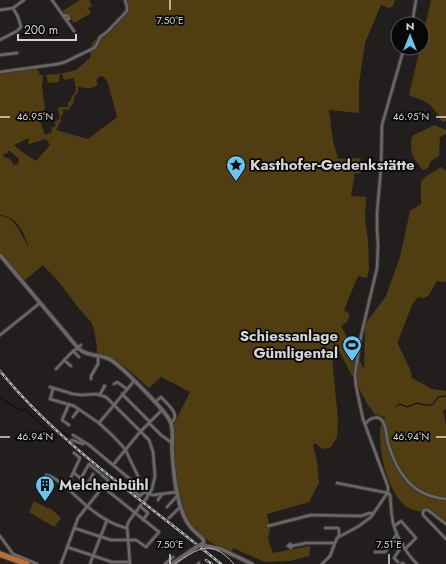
<svg xmlns="http://www.w3.org/2000/svg" width="446" height="564" viewBox="0 0 446 564" font-family="Jost,sans-serif">
	<style>
		.green { fill: #503e12; fill-rule: evenodd }
		.lines { fill: none; stroke-linecap: round; stroke-linejoin: round }
		.stream { stroke: #140017; stroke-width: 1 }
		.street-casing { stroke: #3b3939; stroke-width: 4.5 }
		.secondary-casing { stroke: #3b3939; stroke-width: 5.5 }
		.highway-casing { stroke: #3b3939; stroke-width: 8 }
		.street { stroke: #6b6767; stroke-width: 2.5 }
		.secondary { stroke: #6b6767; stroke-width: 3.5 }
		.highway { stroke: #b76e37; stroke-width: 5.5 }
		.tram { stroke: #b8b6b6; stroke-width: 1 }
		.rail-casing { stroke: #b8b6b6; stroke-width: 2.5 }
		.rail { stroke: #090808; stroke-width: 1; stroke-dasharray: 3; stroke-linecap: butt }
		.secondary-bridge-casing { stroke: #3b3939; stroke-width: 5.5; stroke-linecap: butt }
		.secondary-bridge { stroke: #6b6767; stroke-width: 3.5 }
		.ticks { fill: none; stroke: #d6d4d4; stroke-width: 1.5 }
		.labels { text-anchor: middle; stroke-width: 3.5; stroke-linejoin: round; paint-order: stroke }
		.poi-label { font-size: 15px; font-weight: bold; fill: #d6d4d4; stroke: #090808; text-anchor: start }
		.ticks-label { font-size: 10px; text-anchor: middle; fill: #d6d4d4; stroke: #090808; stroke-width: 3.5; stroke-linejoin: round; paint-order: stroke }
	</style>
	<rect width="100%" height="100%" fill="#211e1d"/>
	<g class="green">
		<polygon points="80,0 89,0 92,6 88,8 91,13 74,23 69,16 61,12"/>
		<path d="M125 0H395L393 6 389 8 381 5 365 43 359 84V113L329 110 333 141 338 159 360 158 361 162 360 164 361 173 354 174V179L351 196 366 197 365 218 368 240 369 269 367 278 358 276 344 310 350 315 347 322 341 326 364 369 365 324 386 296 400 257 410 211 421 204V182L425 177 441 167 446 171V282L437 281 429 295 424 298 418 297 412 305 398 341V344L410 369 412 378 432 389 446 391V409L443 411 446 425V524L426 510 423 512C415 511 408 509 403 504 387 487 380 456 380 434 381 427 380 422 385 417L374 414 370 407H369L333 340 334 345 332 357 338 420 337 437 331 447C323 450 321 449 316 443L313 445 317 462 319 483 309 502 267 514 270 530 268 539 273 553 310 546 309 556 290 561 265 562 233 548 231 553 210 542 190 525 179 504 176 478 172 428 190 392 161 377 149 388C132 373 119 359 97 354V348L94 329 91 322 77 306 59 282 43 265 24 281 0 252V216C17 216 21 237 29 247 23 232 18 217 0 215V73L37 68 40 75 59 74 76 70 90 58 92 43 127 11ZM62 74 64 80 74 78 76 91 71 98V101L68 102V107H59L58 109 60 119 54 122 56 126 51 128 52 132 45 135 40 121 46 118 44 112 45 110 42 87 43 75H46L48 83 59 82 60 75ZM100 76 104 77 108 83 117 117 88 139 56 130 61 121V115H63V109L68 110 74 102V97L78 92V87C86 88 92 90 98 84L96 80ZM29 138 28 143 29 144 46 139 50 145 36 161 21 151 14 145ZM8 151H10L19 159 18 164 14 165 10 159 4 157 3 154 8 153Z"/>
		<path d="M431 0H446V121L442 122C431 102 429 103 409 95L420 48H422V39Z"/>
		<path d="M434 125 446 130V134L440 137 439 156 431 161 428 168 423 170C413 159 409 152 412 136Z"/>
		<polygon points="34,501 49,509 50,508 61,518 54,527 29,512"/>
	</g>
	<g class="lines">
		<g class="stream">
			<polyline points="0,398 21,410 26,410 56,438 57,438"/>
			<polyline points="396,406 400,404 407,407 417,403 425,405 432,405 434,403 438,397 446,396"/>
			<polyline points="63,433 72,437"/>
		</g>
		<defs>
			<g id="street">
				<polyline points="52,0 74,31"/>
				<polyline points="0,10 13,8 24,0"/>
				<polyline points="63,15 68,16 69,19 66,19"/>
				<polyline points="412,24 416,0"/>
				<polyline points="0,40 17,31 21,27 18,17 13,8"/>
				<polyline points="0,55 17,53"/>
				<polyline points="0,72 58,64 65,62 94,48 96,46 100,37 107,32 127,11 127,7 125,0"/>
				<polyline points="0,335 40,303"/>
				<polyline points="73,351 79,357"/>
				<polyline points="64,360 71,366"/>
				<polyline points="56,369 70,354 81,345"/>
				<polyline points="91,379 91,376 98,364 98,356"/>
				<polyline points="114,384 117,382 127,389"/>
				<polyline points="50,387 73,394 82,395 96,394 106,397 149,440 153,452 155,476 152,489 144,502"/>
				<polyline points="53,389 50,399 74,406 99,423 113,436 125,449 146,493"/>
				<polyline points="100,394 105,386 104,386"/>
				<polyline points="122,394 150,422"/>
				<path d="M155 402 161 397C167 404 182 415 171 423"/>
				<polyline points="73,417 79,409"/>
				<polyline points="99,423 134,381"/>
				<polyline points="149,423 161,435 172,443"/>
				<path d="M366 423C370 418 379 414 383 422 387 428 386 437 388 443 397 473 412 496 446 499"/>
				<polyline points="69,425 62,420 69,404"/>
				<polyline points="73,435 89,445 148,494 153,495 177,492"/>
				<polyline points="72,440 83,444"/>
				<polyline points="113,465 140,432 160,412"/>
				<path d="M46 475C57 476 78 499 88 507 99 516 113 525 126 528"/>
				<polyline points="102,475 108,480 103,487"/>
				<polyline points="81,478 89,464 100,473"/>
				<polyline points="337,483 388,493"/>
				<polyline points="88,484 93,474"/>
				<polyline points="135,484 131,489 140,496 145,491"/>
				<polyline points="66,488 80,458 74,453"/>
				<path d="M388 493 390 495C391 503 391 510 392 517 394 534 406 553 417 564"/>
				<polyline points="158,500 162,494"/>
				<polyline points="140,506 148,513 143,520"/>
				<polyline points="167,507 178,495"/>
				<polyline points="169,518 180,507"/>
				<polyline points="446,524 428,510 424,510 423,512 423,515 446,539"/>
				<polyline points="396,525 401,521 416,538 406,548"/>
				<polyline points="268,526 311,515 361,516 370,513 373,514"/>
				<polyline points="74,528 111,540 136,540 146,547 159,532 103,487 98,492 74,473"/>
				<polyline points="325,528 338,528 339,530 339,536"/>
				<polyline points="0,536 13,554 37,564"/>
				<polyline points="292,546 291,548 288,546 290,544 292,546 306,543 334,543"/>
				<polyline points="67,547 112,562 130,562"/>
				<polyline points="375,552 385,552 397,534"/>
				<polyline points="398,562 394,558 403,544"/>
				<polyline points="402,563 404,564"/>
				<polyline points="61,564 78,518 98,493"/>
				<polyline points="90,564 107,520"/>
				<polyline points="130,564 127,526 129,521 141,505"/>
				<polyline points="165,564 173,557"/>
				<polyline points="198,564 199,563"/>
				<polyline points="322,564 330,556 337,538 359,526 371,517 388,492 388,487 363,419 356,386 355,374 361,336 377,268 378,246 377,229 377,213 381,168 382,125 404,48"/>
			</g>
			<g id="secondary">
				<path d="M0 255 78 348C89 358 100 353 111 360 122 367 165 410 170 421 174 428 172 439 172 448 173 469 176 504 187 522 191 529 197 534 203 539L204 542 202 544"/>
				<polyline points="201,545 221,549 252,564"/>
				<polyline points="172,564 195,548"/>
			</g>
			<polyline id="highway" points="0,554 27,564"/>
		</defs>
		<use href="#street" class="street-casing"/>
		<use href="#secondary" class="secondary-casing"/>
		<use href="#highway" class="highway-casing"/>
		<use href="#street" class="street"/>
		<use href="#secondary" class="secondary"/>
		<use href="#highway" class="highway"/>
		<path class="tram" d="M175 564C199 547 212 539 234 564"/>
		<defs>
			<g id="rail">
				<path d="M0 371C62 447 146 502 221 564"/>
				<polyline points="206,560 212,564"/>
			</g>
		</defs>
		<use href="#rail" class="rail-casing"/>
		<use href="#rail" class="rail"/>
		<defs>
			<polyline id="secondary-bridge" points="195,548 200,545"/>
		</defs>
		<use href="#secondary-bridge" class="secondary-bridge-casing"/>
		<use href="#secondary-bridge" class="secondary-bridge"/>
	</g>
	<path class="ticks" d="M170 0V10M0 117H10M436 117H446M0 437H10M436 437H446M170 554V564M389 554V564"/>
	<defs>
		<symbol id="sight-pin" viewBox="-11 -11 22 30"><path d="M0 17L-7.5 6A9.5 9.5 0 1 1 7.5 6Z" fill="#6ac3f1" stroke="#090808"/><path d="M0-6L1.8-2.2L6-1.7L2.9 1.2L3.7 5.4L0 3.3L-3.7 5.4L-2.9 1.2L-6-1.7L-1.8-2.2Z" fill="#111"/></symbol>
		<symbol id="stadium-pin" viewBox="-11 -11 22 30"><path d="M0 17L-7.5 6A9.5 9.5 0 1 1 7.5 6Z" fill="#6ac3f1" stroke="#090808"/><path d="M0-5a6.5 5 0 1 0 0 10a6.5 5 0 1 0 0-10ZM-3.5-1.8h7v3.6h-7Z" fill="#111"/></symbol>
		<symbol id="building-pin" viewBox="-11 -11 22 30"><path d="M0 17L-7.5 6A9.5 9.5 0 1 1 7.5 6Z" fill="#6ac3f1" stroke="#090808"/><path d="M-4-6H4V6H1V3H-1V6H-4ZM-2.5-4.3h1.7v1.8h-1.7ZM.8-4.3h1.7v1.8H.8ZM-2.5-1h1.7V.8h-1.7ZM.8-1h1.7V.8H.8Z" fill="#111"/></symbol>
	</defs>
	<g fill-rule="evenodd">
		<use href="#sight-pin" x="225" y="154" width="22" height="30"/>
		<use href="#stadium-pin" x="341" y="334" width="22" height="30"/>
		<use href="#building-pin" x="34" y="474" width="22" height="30"/>
	</g>
	<g class="labels">
		<g class="poi-label">
			<text x="250" y="170">Kasthofer-Gedenkstätte</text>
			<text x="338" y="341" text-anchor="end">Schiessanlage<tspan x="338" dy="17">Gümligental</tspan></text>
			<text x="59" y="490">Melchenbühl</text>
		</g>
	</g>
	<g class="ticks-label">
		<text x="170" y="24">7.50°E</text>
		<text x="35" y="120">46.95°N</text>
		<text x="411" y="120">46.95°N</text>
		<text x="35" y="440">46.94°N</text>
		<text x="411" y="440">46.94°N</text>
		<text x="170" y="548">7.50°E</text>
		<text x="389" y="548">7.51°E</text>
	</g>
	<g transform="translate(410 36)"><circle r="19" fill="#090808" stroke="#5b5a5a"/>
	<path d="M0-3L7 15L0 10L-7 15Z" fill="#6ac3f1"/>
	<text y="-6" font-size="11" font-weight="bold" text-anchor="middle" fill="#d6d4d4">N</text>
	</g>
	<path d="M18 34v6h58v-6" fill="none" stroke="#d6d4d4" stroke-width="2"/>
	<text x="24" y="34" font-size="12" fill="#d6d4d4" stroke="#090808" stroke-width="3" paint-order="stroke">200 m</text>
</svg>
